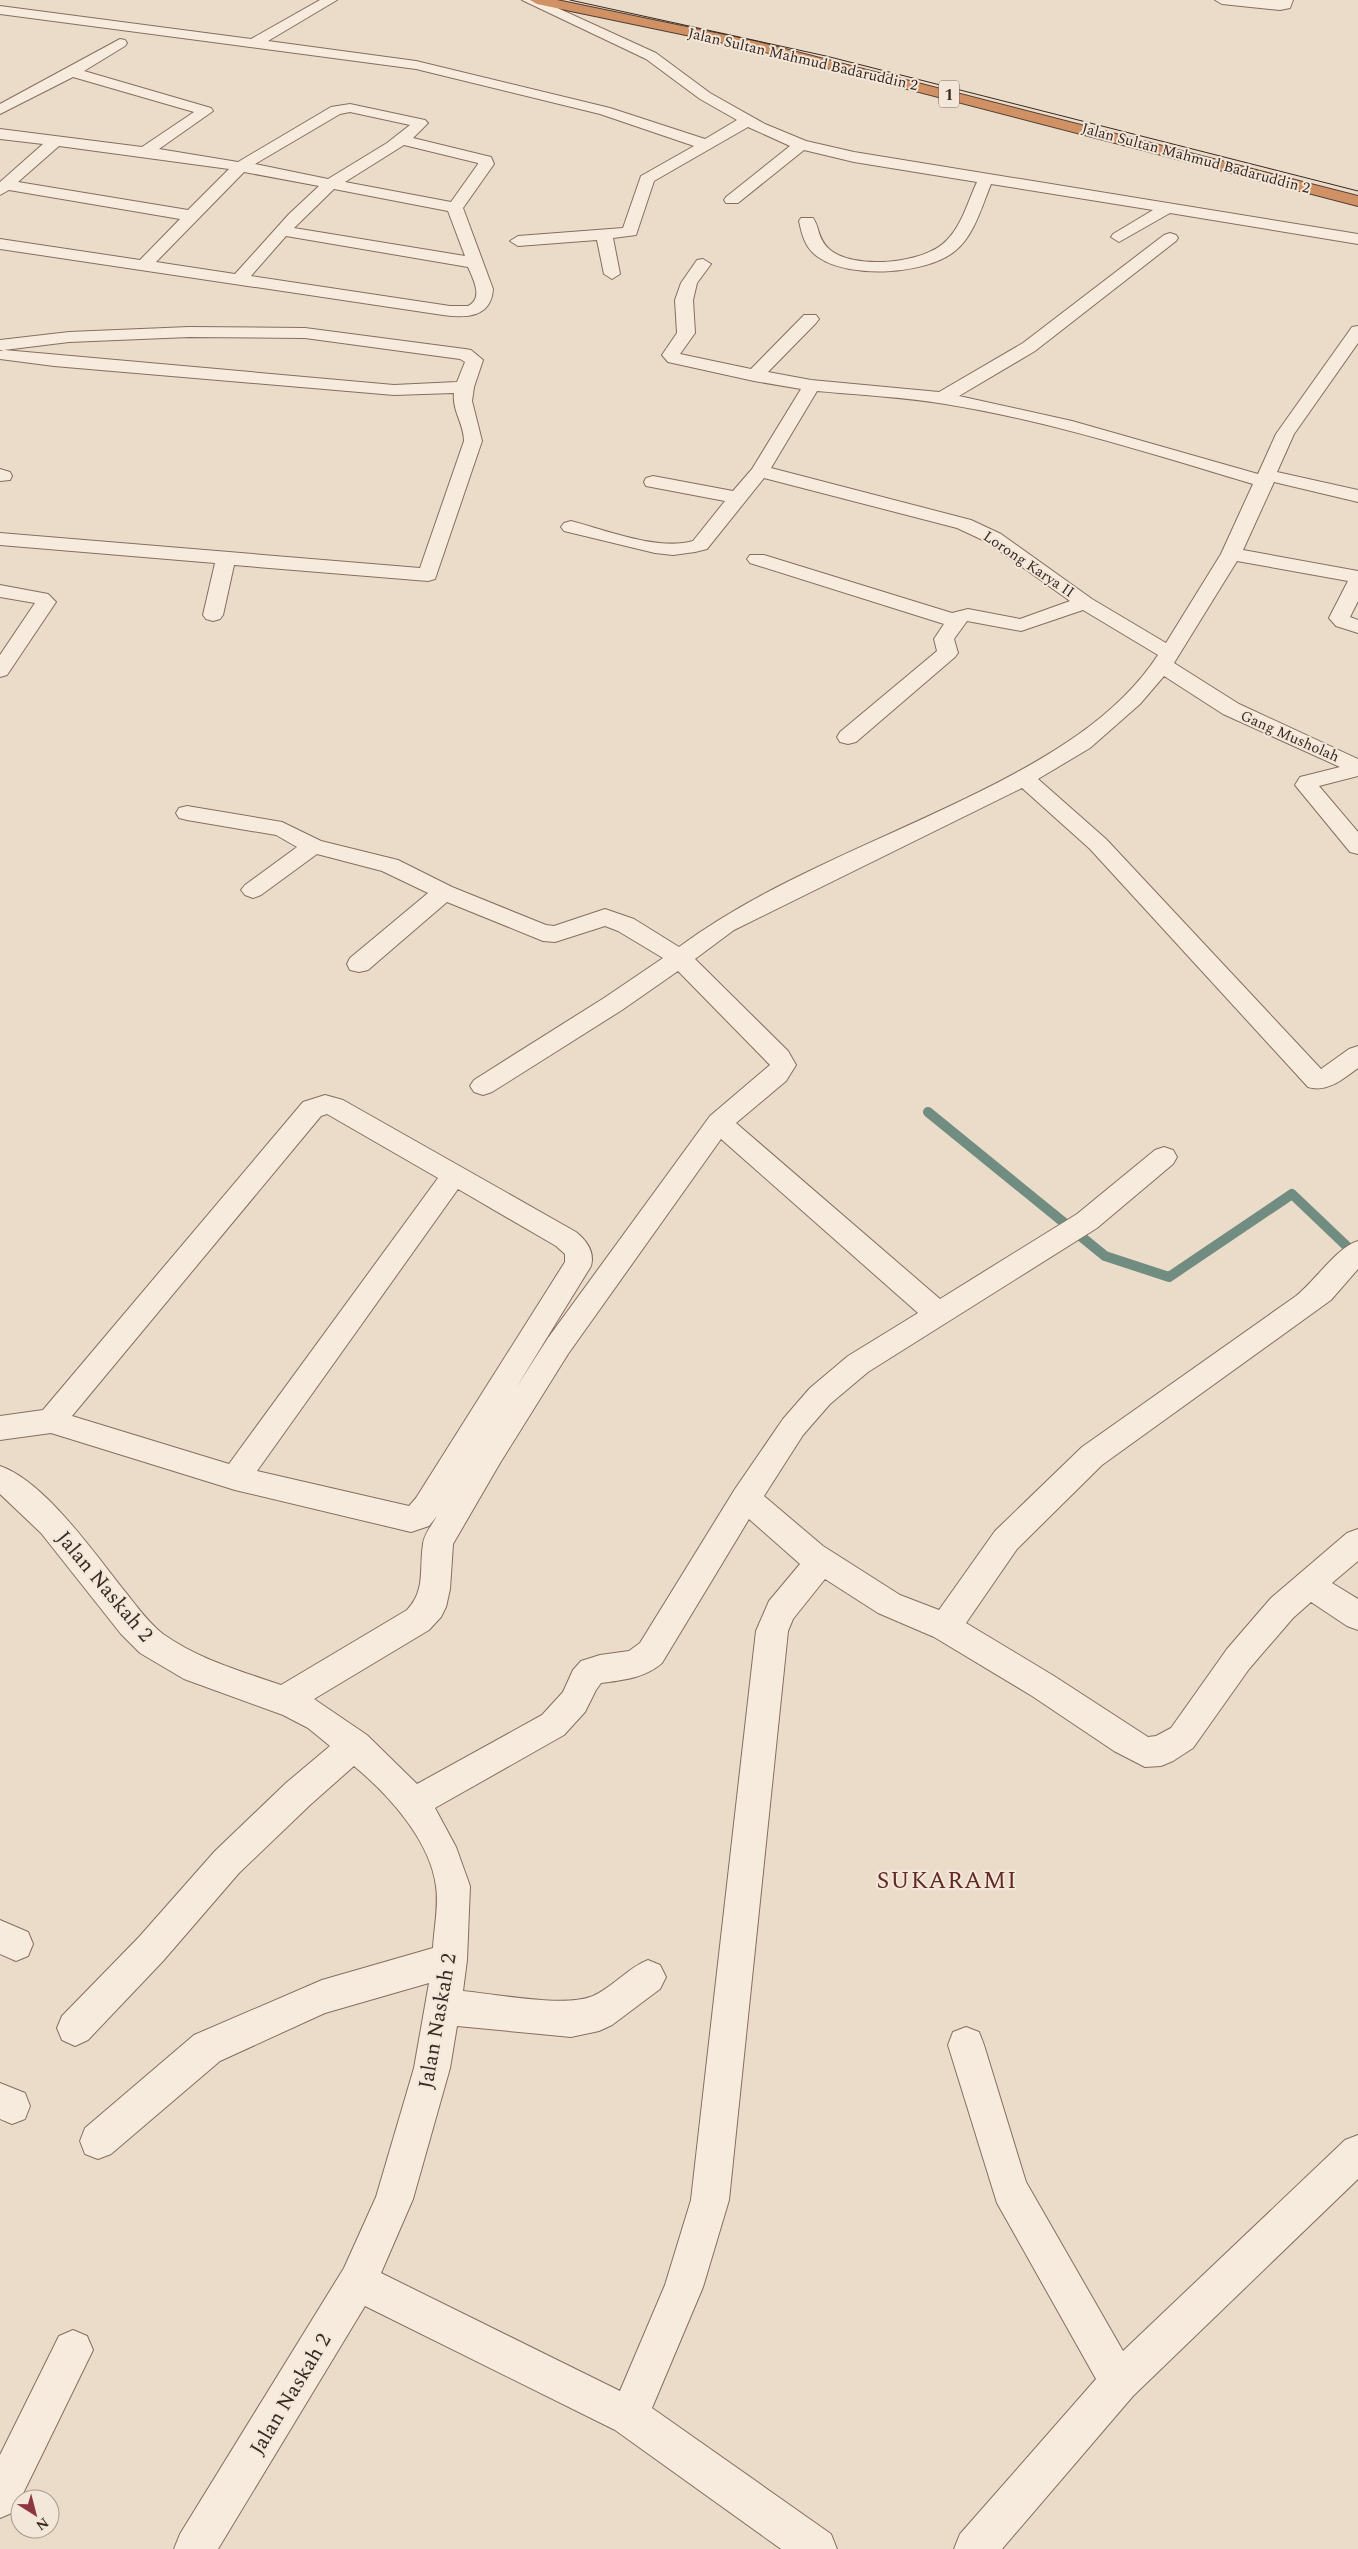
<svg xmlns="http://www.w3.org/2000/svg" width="1358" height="2549" viewBox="0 0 1358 2549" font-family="Spectral,serif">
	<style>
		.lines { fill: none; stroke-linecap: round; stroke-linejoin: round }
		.stream { stroke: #718d82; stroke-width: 10 }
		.minor-casing { stroke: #856e60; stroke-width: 2 }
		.highway-casing { stroke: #543e33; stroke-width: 2 }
		.minor { fill: #f6ebdd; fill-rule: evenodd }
		.highway { fill: #d09164; fill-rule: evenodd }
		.tram { stroke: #382922; stroke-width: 1 }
		.labels { text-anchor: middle; stroke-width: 4; stroke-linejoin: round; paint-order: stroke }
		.far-street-label { font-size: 15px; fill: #382922; stroke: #f3e7d9 }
		.shield { fill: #f3e7d9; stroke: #706259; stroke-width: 1 }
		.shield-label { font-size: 16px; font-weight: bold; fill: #382922 }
		.near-street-label { font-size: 21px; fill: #382922; stroke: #f3e7d9 }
		.near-quarter-label { font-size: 24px; letter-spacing: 1px; fill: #602926; stroke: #f3e7d9 }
	</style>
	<rect width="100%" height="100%" fill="#ebdcca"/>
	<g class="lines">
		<polyline class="stream" points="928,1112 1105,1256 1169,1277 1292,1194 1358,1257"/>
		<defs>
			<g id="minor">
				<path d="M320 0H337L268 41 416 61 610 108 705 139 737 120 700 99 646 59 522 0H540L656 53 710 93 765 124 806 141 854 152 1358 234V244L1170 213 1119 242 1111 237 1113 234 1153 210 991 184C982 206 974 236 955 251 926 275 849 279 818 257 805 248 802 235 799 221L801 218H813C820 228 817 237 828 248 851 271 926 264 947 240 962 225 968 201 977 182L854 162 804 150 738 203H726L724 200 726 197 790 146 748 127 654 181 636 235 613 238 620 274 612 279 604 274 597 240 518 246 510 241 518 236 623 228 641 176 694 146 600 114 416 69 0 14V6L251 39Z"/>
				<polygon points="1215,0 1293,0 1290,8 1280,10 1222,4"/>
				<path d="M120 39 125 40 127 43 125 46 84 71 211 108 213 111 159 149 238 162 331 107 350 104 425 120 428 123 413 138 491 157 494 164 463 208 493 289C491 318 466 318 443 315L0 249V239L140 260 180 219 9 190 0 195V182L43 144 0 139V129L142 147 194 112 73 77 0 114V104ZM350 112 410 125 387 143 328 179 255 164 340 114ZM404 145 478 163V164L451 202 345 182ZM59 146 229 169 188 210 18 182ZM244 172 319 186 289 214 235 274 156 262ZM334 189 448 211 465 256 294 228ZM286 236 468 267C473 279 484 298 468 306H450L251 276Z"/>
				<path d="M1170 233 1176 235 1178 238 1176 241 1035 351 959 396 1072 421 1258 474 1276 434 1352 327 1358 326V343L1294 434 1277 472 1358 490V502L1274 482 1243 550 1358 571V601L1350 617 1358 620V633L1336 626 1329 618 1348 581 1237 561 1174 663 1239 704 1358 759V776L1319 786 1358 832V854L1350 852 1295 785 1300 777 1340 767 1223 714 1164 676 1140 704 1090 748 1038 779 1106 839 1321 1069 1349 1049 1358 1046V1068C1343 1079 1327 1093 1308 1087L1090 849 1022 788 734 930 695 959 788 1051 796 1065 786 1081 736 1123 940 1299 1077 1214 1155 1150 1164 1147 1173 1150 1177 1157 1173 1164 1097 1228 868 1372 830 1404 803 1435 764 1496 823 1546 900 1595 939 1610 995 1531 1082 1447 1296 1296C1315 1281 1337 1247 1358 1241V1269L1331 1300 1102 1465 1017 1549 966 1623 1054 1676 1148 1737 1156 1736 1171 1728 1227 1649 1271 1598 1347 1533 1358 1529V1561L1332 1583 1358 1599V1630L1347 1626 1311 1602 1293 1618 1249 1669 1193 1748 1173 1761 1161 1766 1145 1767 1114 1751 1032 1696 934 1637 878 1613 825 1579 793 1619 788 1631 729 2200 703 2287 652 2408 831 2534 837 2549H781L615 2430 365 2306 218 2549H174L180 2534 344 2268 376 2197 414 2068 429 1983 325 2013 220 2061 111 2154 98 2159 85 2154 80 2141 85 2128 194 2035 322 1980 433 1948C434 1928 439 1905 436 1886 430 1840 388 1794 354 1766L310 1805 239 1873 163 1961 88 2040 75 2046 62 2040 57 2028 62 2016 139 1937 215 1851 286 1783 330 1746 308 1728 283 1715 184 1679 140 1653 121 1634 41 1533 0 1494V1466C46 1482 96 1556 127 1594 138 1608 149 1623 163 1634 198 1659 240 1671 281 1685L407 1610C426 1590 419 1569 423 1544 424 1534 432 1525 437 1516L429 1526 411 1532 235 1490 51 1433 0 1440V1416L43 1410 303 1102 325 1095 343 1100 576 1232C586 1240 595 1252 591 1266L516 1388 548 1338 710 1116 770 1065 678 971 622 1010 492 1092 483 1095 474 1092 470 1086 474 1080 604 998 663 958 618 931 605 926 555 942 543 941 447 902 368 970 359 972 350 970 347 964 350 958 428 893 382 871 317 854 261 895 253 898 245 895 241 890 245 885 297 847 276 835 187 820 179 818 176 813 179 808 187 806 282 822 321 841 398 860 452 887 546 925 554 926 605 909 634 919 679 947C770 880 879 842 979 792 1045 759 1116 719 1158 655L1083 610 1021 631 967 621 954 639 958 653 955 657 856 742 848 744 840 742 837 737 840 732 937 651 934 639 944 624 750 563 747 559 750 555H764L952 613 968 609 1020 619 1070 601 987 542 957 528 764 478 707 549 695 552 673 555 655 553 564 531 561 527 564 523 571 521C606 530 657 551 693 541L725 501 646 486 644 482 646 478 653 476 733 491 752 469 801 389 754 381 668 362 662 355 677 333 675 300 681 283 697 260 703 259 711 264 697 283 693 300 695 333 680 354 751 369 804 315H816L819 319 816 323 768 372 811 380 939 392 1023 343 1164 235ZM817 391C860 395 903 397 945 404 1050 421 1152 454 1253 484L1221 554 1166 643 1092 599 1001 534 971 520 771 468ZM327 1114 438 1178 229 1464 72 1416 321 1116ZM721 1139 918 1313 848 1356 810 1388 783 1419 735 1489 640 1643 629 1651 600 1655 581 1661 573 1670 563 1692 542 1715 417 1784 367 1735 314 1699 429 1630 441 1617 446 1607 450 1589 453 1544 500 1463 568 1354ZM458 1189 556 1246 565 1254V1262L416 1498 409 1506 257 1471ZM749 1519 800 1564 769 1601 756 1631 691 2200 665 2285 620 2391 381 2273 413 2199 450 2068 457 2026 571 2037 599 2031 612 2025 660 1989 666 1977 660 1965 648 1960C627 1968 609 1991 590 1997 564 2007 493 1994 463 1991L467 1960 470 1886 456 1847 435 1808 564 1735 585 1712 596 1690 601 1683C623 1680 645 1678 662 1663Z"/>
				<path d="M189 327 305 328 465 349 471 350 483 360 474 387 472 401 482 441 435 579 428 581 234 565 223 615 220 619 213 621 206 619 203 615 215 563 0 545V533L420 568 464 441C464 424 452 411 454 393L394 395 54 366 0 359V351L4 350H0V340L69 332ZM189 337 305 338 460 359 465 362 457 382 394 385 4 350 69 342Z"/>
				<polygon points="0,469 10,472 12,476 10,480 0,481"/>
				<polygon points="0,585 48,594 56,602 7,675 0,677 0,655 35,603 0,597"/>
				<polygon points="0,1920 28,1932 33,1944 28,1956 16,1961 0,1954"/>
				<polygon points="966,2027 979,2032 984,2045 1026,2182 1123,2351 1345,2140 1358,2135 1358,2179 1133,2396 1002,2549 954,2549 960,2534 1096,2379 997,2203 948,2045 953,2032"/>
				<polygon points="0,2083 25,2093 30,2106 25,2119 12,2124 0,2119"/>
				<polygon points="73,2330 87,2336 93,2350 14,2512 0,2518 0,2455 59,2336"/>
			</g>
			<polygon id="highway" points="530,0 557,0 754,41 1358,196 1358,206 753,49 537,4"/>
		</defs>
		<use href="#minor" class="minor-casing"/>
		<use href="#highway" class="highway-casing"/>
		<use href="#minor" class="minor"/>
		<use href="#highway" class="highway"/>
		<polyline class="tram" points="570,0 826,56 1358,191"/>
	</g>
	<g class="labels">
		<g class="far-street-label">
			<text transform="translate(803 59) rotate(13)" y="5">Jalan Sultan Mahmud Badaruddin 2</text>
			<text transform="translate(1196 158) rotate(15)" y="5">Jalan Sultan Mahmud Badaruddin 2</text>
			<text transform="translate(1029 564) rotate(34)" y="5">Lorong Karya II</text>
			<text transform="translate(1290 736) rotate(24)" y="5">Gang Musholah</text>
		</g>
		<rect class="shield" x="939" y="80.5" width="20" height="27" rx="4"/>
		<g class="shield-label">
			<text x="949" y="100">1</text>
		</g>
		<g class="near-street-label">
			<text transform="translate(105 1586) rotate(50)" y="7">Jalan Naskah 2</text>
			<text transform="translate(437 2021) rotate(-80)" y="7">Jalan Naskah 2</text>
			<text transform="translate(290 2394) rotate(-59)" y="7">Jalan Naskah 2</text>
		</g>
		<g class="near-quarter-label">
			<text x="947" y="1888">SUKARAMI</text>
		</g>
	</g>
	<g transform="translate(35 2514) rotate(144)"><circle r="24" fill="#f3e7d9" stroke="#a89b90"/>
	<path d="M0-4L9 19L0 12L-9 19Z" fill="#8e3644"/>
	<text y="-8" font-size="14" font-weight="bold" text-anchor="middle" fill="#382922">N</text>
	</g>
</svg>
